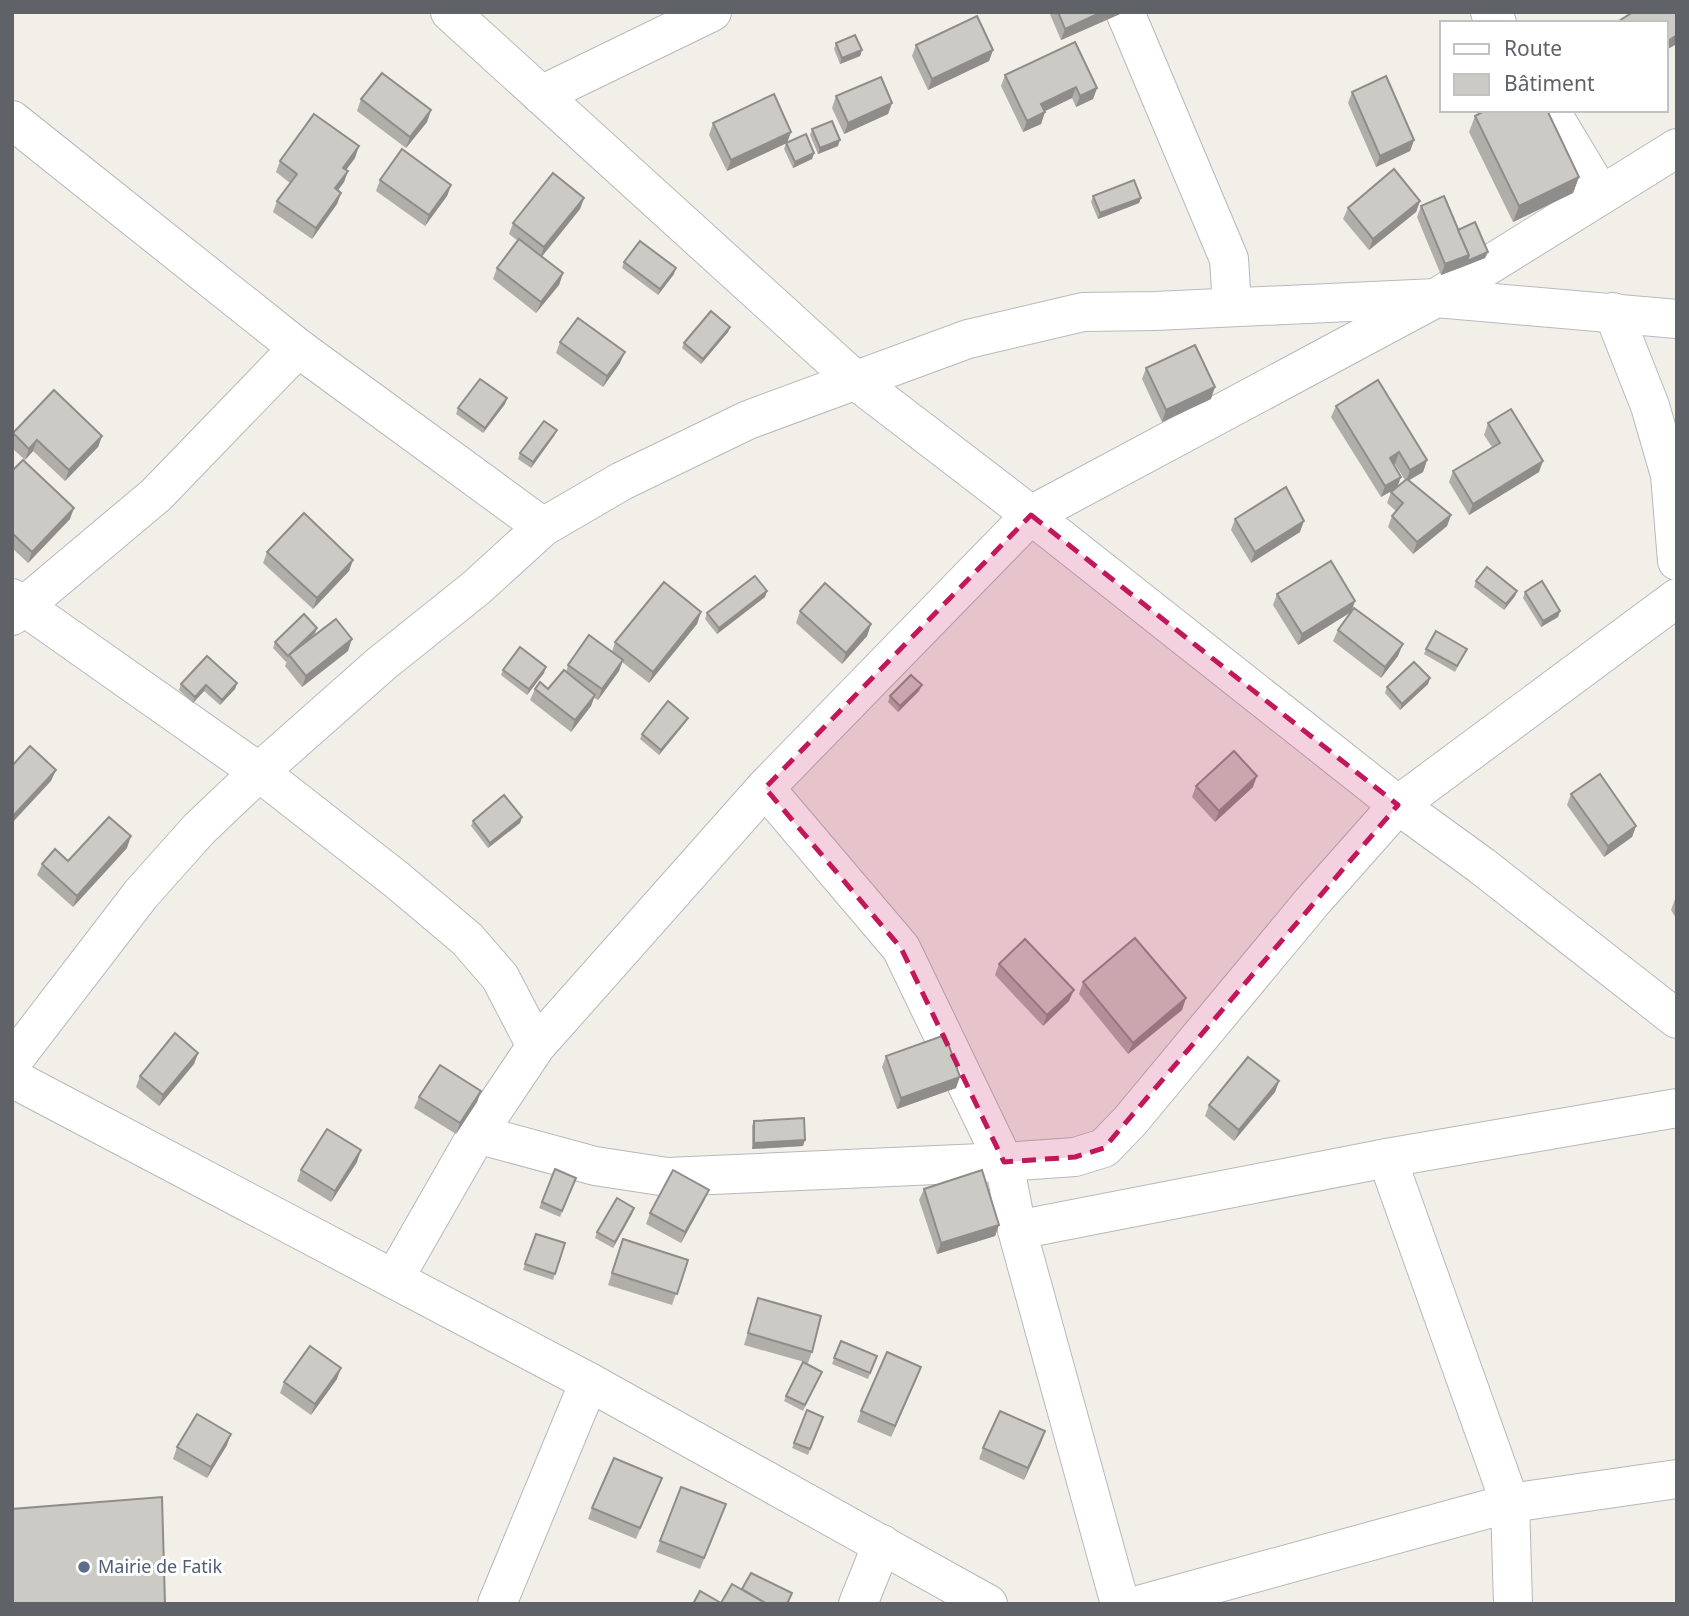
<svg xmlns="http://www.w3.org/2000/svg" width="1689" height="1616" viewBox="0 0 1689 1616" font-family="'Noto Sans',sans-serif">
	<style>
		.lines { fill: none; stroke-linecap: round; stroke-linejoin: round }
		.street-casing { stroke: #b5b8bc; stroke-width: 40 }
		.secondary-casing { stroke: #b6babf; stroke-width: 40 }
		.street { stroke: #fff; stroke-width: 38 }
		.secondary { stroke: #fff; stroke-width: 38 }
		.wall { fill: #afaea9; fill-rule: evenodd }
		.shaded-wall { fill: #8f8d8a }
		.building { fill: #cccac5; stroke: #8f8d8a; stroke-width: 2 }
		.marked { fill: #c2185b; fill-opacity: 0.2; stroke: #c2185b; stroke-width: 5; stroke-dasharray: 14 9; stroke-linejoin: round }
		.service-dot { fill: #5c6f8a; stroke: #fff; stroke-width: 2.5 }
		.labels { text-anchor: middle; stroke-width: 6; stroke-linejoin: round; paint-order: stroke }
		.service-label { font-size: 18px; fill: #4e5e75; stroke: #fff; text-anchor: start }
	</style>
	<rect width="100%" height="100%" fill="#f1efe8"/>
	<g class="lines">
		<defs>
			<g id="street">
				<polyline points="450,12 855,380 1031,515 1398,805 1482,866 1677,1019"/>
				<polyline points="1125,12 1229,259 1232,306"/>
				<polyline points="1490,12 1497,23"/>
				<polyline points="541,95 712,12"/>
				<polyline points="1550,110 1601,195"/>
				<polyline points="12,120 298,348 543,527"/>
				<polyline points="1613,312 1650,406 1670,475 1677,561"/>
				<polyline points="12,598 259,772 397,880 467,939 500,977 536,1046"/>
				<polyline points="12,616 156,495 298,348"/>
				<polyline points="765,788 901,948 1004,1162 1017,1230 1120,1604"/>
				<polyline points="12,1078 589,1382 988,1604"/>
				<polyline points="477,1134 595,1166 667,1177 1004,1162 1075,1157 1104,1148 1130,1121 1312,902 1398,805 1677,598"/>
				<polyline points="1387,1158 1510,1503 1513,1604"/>
				<polyline points="1017,1230 1387,1158 1677,1108"/>
				<polyline points="394,1279 477,1134 536,1046 765,788 1031,515 1436,298 1677,148"/>
				<polyline points="497,1604 589,1382"/>
				<polyline points="858,1604 882,1544"/>
				<polyline points="1142,1604 1510,1503 1677,1479"/>
			</g>
			<polyline id="secondary" points="12,1062 141,894 199,829 259,772 381,664 476,588 543,527 622,481 748,420 968,339 1083,312 1155,311 1436,298 1677,319"/>
		</defs>
		<use href="#street" class="street-casing"/>
		<use href="#secondary" class="secondary-casing"/>
		<use href="#street" class="street"/>
		<use href="#secondary" class="secondary"/>
	</g>
	<g class="wall">
		<polygon points="1049,12 1120,12 1120,14 1061,40"/>
		<polygon points="836,43 862,50 860,56 840,64 834,49"/>
		<polygon points="916,45 993,50 989,61 928,90 912,56"/>
		<polygon points="1005,75 1097,88 1093,99 1076,107 1072,98 1045,111 1041,124 1023,132 1001,86"/>
		<polygon points="1352,92 1414,140 1410,151 1376,167 1348,103"/>
		<polygon points="836,96 892,103 888,114 844,134 832,108"/>
		<polygon points="361,99 431,110 427,122 406,148 357,111"/>
		<polygon points="1475,116 1579,177 1573,193 1513,222 1469,132"/>
		<polygon points="713,123 791,132 787,142 814,153 812,159 793,168 784,149 786,143 727,171 709,135"/>
		<polygon points="812,129 838,146 818,154 810,135"/>
		<polygon points="355,158 346,170 348,171 344,182 338,190 341,193 337,204 312,239 273,212 277,201 290,183 276,172 280,161"/>
		<polygon points="380,180 451,185 447,196 425,226 376,191"/>
		<polygon points="1093,196 1141,198 1139,203 1098,219 1091,202"/>
		<polygon points="584,198 580,209 541,257 563,273 559,285 536,313 493,279 497,268 518,241 509,234 513,223"/>
		<polygon points="1420,201 1416,212 1369,250 1343,219 1348,208"/>
		<polygon points="1421,206 1458,230 1488,252 1485,258 1441,275 1417,217"/>
		<polygon points="624,262 674,274 658,295 622,268"/>
		<polygon points="730,327 728,332 701,364 682,348 684,343"/>
		<polygon points="560,342 620,363 603,387 556,353"/>
		<polygon points="1146,368 1211,399 1162,422 1142,379"/>
		<polygon points="507,398 505,404 483,433 456,414 458,408"/>
		<path d="M1336 406 1427 460 1423 472 1409 480 1451 515 1447 526 1413 554 1388 527 1392 516 1396 511 1387 503 1391 492 1394 489 1381 497 1331 417ZM1394 464H1395L1405 480 1397 487Z"/>
		<polygon points="1488,423 1539,472 1469,515 1449,482 1453,471 1492,447 1484,435"/>
		<polygon points="557,430 554,436 531,468 518,459 520,453"/>
		<polygon points="13,433 102,436 98,447 65,481 33,451 25,460 12,448"/>
		<polygon points="12,471 70,519 28,563 12,548"/>
		<polygon points="1235,519 1300,532 1251,563 1231,530"/>
		<polygon points="267,552 353,560 349,571 313,609 263,563"/>
		<polygon points="1476,581 1517,591 1515,596 1504,610 1474,587"/>
		<polygon points="767,591 765,597 717,634 705,619 707,613"/>
		<polygon points="1525,592 1560,611 1558,617 1541,627 1523,598"/>
		<polygon points="1277,594 1355,601 1351,612 1398,656 1381,678 1333,641 1338,630 1351,612 1298,645 1273,605"/>
		<polygon points="800,611 871,624 867,636 842,664 796,623"/>
		<polygon points="701,612 697,624 649,683 622,662 619,671 598,700 594,698 591,706 571,732 530,700 535,689 548,689 566,672 568,665 612,652 615,642"/>
		<polygon points="317,628 315,633 309,639 348,651 302,687 285,666 287,661 286,662 273,648 275,642"/>
		<polygon points="1426,649 1467,649 1455,672 1424,654"/>
		<polygon points="503,670 544,673 527,695 501,675"/>
		<polygon points="1430,678 1428,684 1400,710 1385,693 1387,687"/>
		<polygon points="237,683 235,689 220,705 204,691 193,703 179,690 181,684"/>
		<polygon points="919,691 898,712 888,702 890,696"/>
		<polygon points="688,718 685,723 659,755 640,739 642,734"/>
		<polygon points="1196,786 1253,787 1215,822 1192,797"/>
		<polygon points="1571,794 1636,826 1632,837 1604,857 1567,805"/>
		<polygon points="522,817 520,823 488,848 471,826 473,821"/>
		<polygon points="127,848 73,907 37,875 42,864 68,861"/>
		<polygon points="1677,898 1677,920 1671,910 1675,899"/>
		<polygon points="999,964 1069,1001 1043,1026 995,975"/>
		<polygon points="1083,982 1186,998 1182,1010 1128,1054 1079,994"/>
		<polygon points="198,1053 194,1064 159,1106 136,1087 140,1076"/>
		<polygon points="886,1056 956,1088 897,1109 882,1067"/>
		<polygon points="1279,1081 1275,1092 1234,1141 1205,1116 1209,1105"/>
		<polygon points="481,1091 477,1102 456,1134 414,1108 419,1097"/>
		<polygon points="754,1121 803,1146 752,1149 752,1126"/>
		<polygon points="357,1162 331,1202 297,1181 301,1170"/>
		<polygon points="555,1169 576,1178 560,1217 539,1208"/>
		<polygon points="924,1189 999,1225 995,1236 937,1254 919,1200"/>
		<polygon points="709,1190 704,1201 681,1243 646,1224 650,1213"/>
		<polygon points="632,1214 613,1248 595,1238 597,1232"/>
		<polygon points="536,1234 565,1243 553,1280 523,1270"/>
		<polygon points="619,1250 688,1260 672,1305 608,1285"/>
		<polygon points="758,1298 812,1352 808,1363 744,1345"/>
		<polygon points="841,1341 877,1356 868,1379 832,1364"/>
		<polygon points="921,1367 891,1437 857,1422 861,1411"/>
		<polygon points="822,1372 803,1411 784,1401 786,1396"/>
		<polygon points="337,1379 311,1415 280,1393 284,1382"/>
		<polygon points="807,1410 823,1417 808,1455 792,1448"/>
		<polygon points="1045,1431 1024,1480 979,1459 983,1448"/>
		<polygon points="227,1445 207,1478 173,1459 177,1447"/>
		<polygon points="681,1487 726,1504 700,1569 656,1552"/>
		<polygon points="658,1489 636,1539 588,1519 592,1508"/>
	</g>
	<g class="shaded-wall">
		<polygon points="1102,12 1120,12 1120,14 1061,40 1065,29"/>
		<polygon points="1677,35 1677,44 1666,50 1666,42"/>
		<polygon points="862,50 860,56 840,64 842,58"/>
		<polygon points="993,50 989,61 928,90 932,79"/>
		<polygon points="1076,87 1072,98 1037,115 1041,104"/>
		<polygon points="1097,88 1093,99 1076,107 1080,96"/>
		<polygon points="892,103 888,114 844,134 848,123"/>
		<polygon points="431,110 427,122 406,148 410,137"/>
		<polygon points="1045,112 1041,124 1023,132 1027,121"/>
		<polygon points="791,132 787,143 727,171 731,160"/>
		<polygon points="840,140 838,146 818,154 820,148"/>
		<polygon points="1414,140 1410,151 1376,167 1380,156"/>
		<polygon points="359,146 355,158 339,179 343,168"/>
		<polygon points="814,153 812,159 793,168 795,162"/>
		<polygon points="348,171 344,182 331,200 335,188"/>
		<polygon points="1579,177 1573,193 1513,222 1519,206"/>
		<polygon points="451,185 447,196 425,226 429,215"/>
		<polygon points="341,193 337,204 312,239 316,228"/>
		<polygon points="584,198 580,209 540,259 544,247"/>
		<polygon points="1141,198 1139,203 1098,219 1100,213"/>
		<polygon points="1420,201 1416,212 1369,250 1373,239"/>
		<polygon points="1488,252 1485,258 1465,266 1467,261"/>
		<polygon points="1469,255 1465,266 1441,275 1445,264"/>
		<polygon points="676,268 674,274 658,295 660,289"/>
		<polygon points="563,273 559,285 536,313 541,302"/>
		<polygon points="730,327 728,332 701,364 703,359"/>
		<polygon points="625,352 620,363 603,387 607,376"/>
		<polygon points="1215,387 1211,399 1162,422 1166,410"/>
		<polygon points="507,398 505,404 483,433 485,428"/>
		<polygon points="557,430 554,436 531,468 533,462"/>
		<polygon points="102,436 98,447 65,481 69,470"/>
		<polygon points="37,440 33,451 25,460 29,449"/>
		<polygon points="1399,452 1395,464 1386,469 1390,458"/>
		<polygon points="1427,460 1423,472 1406,482 1410,470"/>
		<polygon points="1543,461 1539,472 1469,515 1473,504"/>
		<polygon points="1401,477 1397,488 1381,497 1385,486"/>
		<polygon points="74,508 70,519 28,563 32,552"/>
		<polygon points="1451,515 1447,526 1413,554 1417,542"/>
		<polygon points="1304,521 1300,532 1251,563 1255,552"/>
		<polygon points="353,560 349,571 313,609 317,598"/>
		<polygon points="767,591 765,597 717,634 719,628"/>
		<polygon points="1517,591 1515,596 1504,610 1506,604"/>
		<polygon points="1355,601 1351,612 1298,645 1302,634"/>
		<polygon points="1560,611 1558,617 1541,627 1543,621"/>
		<polygon points="701,612 697,624 649,683 653,672"/>
		<polygon points="871,624 867,636 842,664 846,653"/>
		<polygon points="317,628 315,633 291,657 289,655"/>
		<polygon points="352,639 348,651 302,687 306,676"/>
		<polygon points="1403,644 1398,656 1381,678 1385,667"/>
		<polygon points="623,660 619,671 598,700 602,689"/>
		<polygon points="546,667 544,673 527,695 529,689"/>
		<polygon points="1430,678 1428,684 1400,710 1402,704"/>
		<polygon points="237,683 235,689 220,705 222,700"/>
		<polygon points="206,685 204,691 193,703 195,697"/>
		<polygon points="922,685 919,691 898,712 900,706"/>
		<polygon points="595,695 591,706 571,732 575,720"/>
		<polygon points="688,718 685,723 659,755 661,750"/>
		<polygon points="56,770 51,781 12,823 12,817"/>
		<polygon points="1257,776 1253,787 1215,822 1219,811"/>
		<polygon points="522,817 520,823 488,848 490,843"/>
		<polygon points="1636,826 1632,837 1604,857 1608,846"/>
		<polygon points="131,836 127,848 73,907 77,896"/>
		<polygon points="1074,990 1069,1001 1043,1026 1047,1015"/>
		<polygon points="1186,998 1182,1010 1128,1054 1133,1043"/>
		<polygon points="198,1053 194,1064 159,1106 163,1095"/>
		<polygon points="960,1077 956,1088 897,1109 901,1098"/>
		<polygon points="1279,1081 1275,1092 1234,1141 1239,1130"/>
		<polygon points="481,1091 477,1102 456,1134 460,1123"/>
		<polygon points="805,1140 803,1146 752,1149 754,1143"/>
		<polygon points="361,1150 357,1162 331,1202 335,1191"/>
		<polygon points="709,1190 704,1201 681,1243 685,1232"/>
		<polygon points="634,1208 632,1214 613,1248 615,1242"/>
		<polygon points="999,1225 995,1236 937,1254 941,1243"/>
		<polygon points="921,1367 917,1378 891,1437 895,1426"/>
		<polygon points="341,1368 337,1379 311,1415 315,1404"/>
		<polygon points="1045,1431 1041,1443 1024,1480 1028,1468"/>
		<polygon points="231,1434 227,1445 207,1478 211,1467"/>
	</g>
	<g class="building">
		<polygon points="1058,12 1102,12 1065,29"/>
		<polygon points="1633,12 1677,12 1677,35 1666,42 1666,23 1621,23 1619,21"/>
		<polygon points="977,16 993,50 932,79 916,45"/>
		<polygon points="855,35 862,50 842,58 836,43"/>
		<polygon points="1075,42 1097,88 1080,96 1076,87 1041,104 1045,112 1027,121 1005,75"/>
		<polygon points="382,73 431,110 410,137 361,99"/>
		<polygon points="1386,76 1414,140 1380,156 1352,92"/>
		<polygon points="881,77 892,103 848,123 836,96"/>
		<polygon points="774,94 791,132 731,160 713,123"/>
		<polygon points="1486,110 1547,110 1579,177 1519,206 1475,116"/>
		<polygon points="314,114 359,146 343,168 348,171 335,188 341,193 316,228 277,201 297,174 280,161"/>
		<polygon points="832,121 840,140 820,148 812,129"/>
		<polygon points="806,134 814,153 795,162 786,143"/>
		<polygon points="402,149 451,185 429,215 380,180"/>
		<polygon points="1394,169 1420,201 1373,239 1348,208"/>
		<polygon points="553,173 584,198 544,247 513,223"/>
		<polygon points="1134,180 1141,198 1100,213 1093,196"/>
		<polygon points="1444,196 1469,255 1445,264 1421,206"/>
		<polygon points="1475,222 1488,252 1467,261 1469,255 1458,230"/>
		<polygon points="519,239 563,273 541,302 497,268"/>
		<polygon points="640,241 676,268 660,289 624,262"/>
		<polygon points="711,311 730,327 703,359 684,343"/>
		<polygon points="578,318 625,352 607,376 560,342"/>
		<polygon points="1195,345 1215,387 1166,410 1146,368"/>
		<polygon points="480,379 507,398 485,428 458,408"/>
		<polygon points="1378,380 1427,460 1410,470 1399,452 1390,458 1401,477 1385,486 1336,406"/>
		<polygon points="54,390 102,436 69,470 37,440 29,449 13,433"/>
		<polygon points="1511,409 1543,461 1473,504 1453,471 1500,443 1488,423"/>
		<polygon points="544,421 557,430 533,462 520,453"/>
		<polygon points="23,460 74,508 32,552 12,533 12,471"/>
		<polygon points="1407,479 1451,515 1417,542 1392,516 1403,503 1391,492"/>
		<polygon points="1286,487 1304,521 1255,552 1235,519"/>
		<polygon points="304,513 353,560 317,598 267,552"/>
		<polygon points="1331,561 1355,601 1302,634 1277,594"/>
		<polygon points="1487,567 1517,591 1506,604 1476,581"/>
		<polygon points="755,576 767,591 719,628 707,613"/>
		<polygon points="1542,581 1560,611 1543,621 1525,592"/>
		<polygon points="664,582 701,612 653,672 615,642"/>
		<polygon points="825,583 871,624 846,653 800,611"/>
		<polygon points="1354,608 1403,644 1385,667 1338,630"/>
		<polygon points="304,614 317,628 288,656 275,642"/>
		<polygon points="336,619 352,639 306,676 289,655"/>
		<polygon points="1436,631 1467,649 1457,666 1426,649"/>
		<polygon points="589,635 623,660 602,689 568,665"/>
		<polygon points="520,647 546,667 529,689 503,670"/>
		<polygon points="207,656 237,683 222,700 206,685 195,697 181,684"/>
		<polygon points="1414,662 1430,678 1402,704 1387,687"/>
		<polygon points="564,670 595,695 575,720 535,689 540,682 548,689"/>
		<polygon points="911,675 922,685 900,706 890,696"/>
		<polygon points="668,701 688,718 661,750 642,734"/>
		<polygon points="30,746 56,770 12,817 12,766"/>
		<polygon points="1234,751 1257,776 1219,811 1196,786"/>
		<polygon points="1600,774 1636,826 1608,846 1571,794"/>
		<polygon points="504,795 522,817 490,843 473,821"/>
		<polygon points="109,817 131,836 77,896 42,864 55,849 68,861"/>
		<polygon points="1135,938 1186,998 1133,1043 1083,982"/>
		<polygon points="1025,939 1074,990 1047,1015 999,964"/>
		<polygon points="175,1033 198,1053 163,1095 140,1076"/>
		<polygon points="945,1035 960,1077 901,1098 886,1056"/>
		<polygon points="1248,1057 1279,1081 1239,1130 1209,1105"/>
		<polygon points="440,1065 481,1091 460,1123 419,1097"/>
		<polygon points="804,1118 805,1140 754,1143 754,1121"/>
		<polygon points="327,1129 361,1150 335,1191 301,1170"/>
		<polygon points="555,1169 576,1178 562,1211 542,1202"/>
		<polygon points="673,1170 709,1190 685,1232 650,1213"/>
		<polygon points="982,1170 999,1225 941,1243 924,1189"/>
		<polygon points="617,1198 634,1208 615,1242 597,1232"/>
		<polygon points="536,1234 565,1243 555,1274 525,1264"/>
		<polygon points="623,1239 688,1260 677,1294 612,1273"/>
		<polygon points="758,1298 821,1316 812,1352 748,1333"/>
		<polygon points="841,1341 877,1356 870,1373 834,1358"/>
		<polygon points="310,1346 341,1368 315,1404 284,1382"/>
		<polygon points="887,1352 921,1367 895,1426 861,1411"/>
		<polygon points="803,1362 822,1372 805,1405 786,1396"/>
		<polygon points="807,1410 823,1417 810,1449 794,1443"/>
		<polygon points="1000,1411 1045,1431 1028,1468 983,1448"/>
		<polygon points="197,1414 231,1434 211,1467 177,1447"/>
		<polygon points="614,1458 662,1478 640,1528 592,1508"/>
		<polygon points="681,1487 726,1504 704,1558 660,1541"/>
		<polygon points="162,1497 165,1604 12,1604 12,1509"/>
		<polygon points="751,1573 792,1593 787,1604 767,1604 742,1589"/>
		<polygon points="732,1584 767,1604 693,1604 700,1591 721,1603"/>
	</g>
	<path class="marked" d="M1031 515 1398 805 1104 1148 1075 1157 1004 1162 901 948 765 788Z"/>
	<circle class="service-dot" cx="84" cy="1567" r="7"/>
	<g class="labels">
		<g class="service-label">
			<text x="98" y="1573">Mairie de Fatik</text>
		</g>
	</g>
	<rect width="1689" height="1616" fill="none" stroke="#5f6368" stroke-width="28"/>
	<rect x="1440" y="21" width="228" height="91" fill="#ffffff" stroke="#bfc1c3" stroke-width="2"/>
	<rect x="1454" y="44" width="35" height="10" fill="#ffffff" stroke="#bfc1c3" stroke-width="2"/>
	<text x="1504" y="56" font-size="21" fill="#5f6368">Route</text>
	<rect x="1454" y="74" width="35" height="21" fill="#cccac5" stroke="#bfc1c3" stroke-width="2"/>
	<text x="1504" y="91" font-size="21" fill="#5f6368">Bâtiment</text>
</svg>
